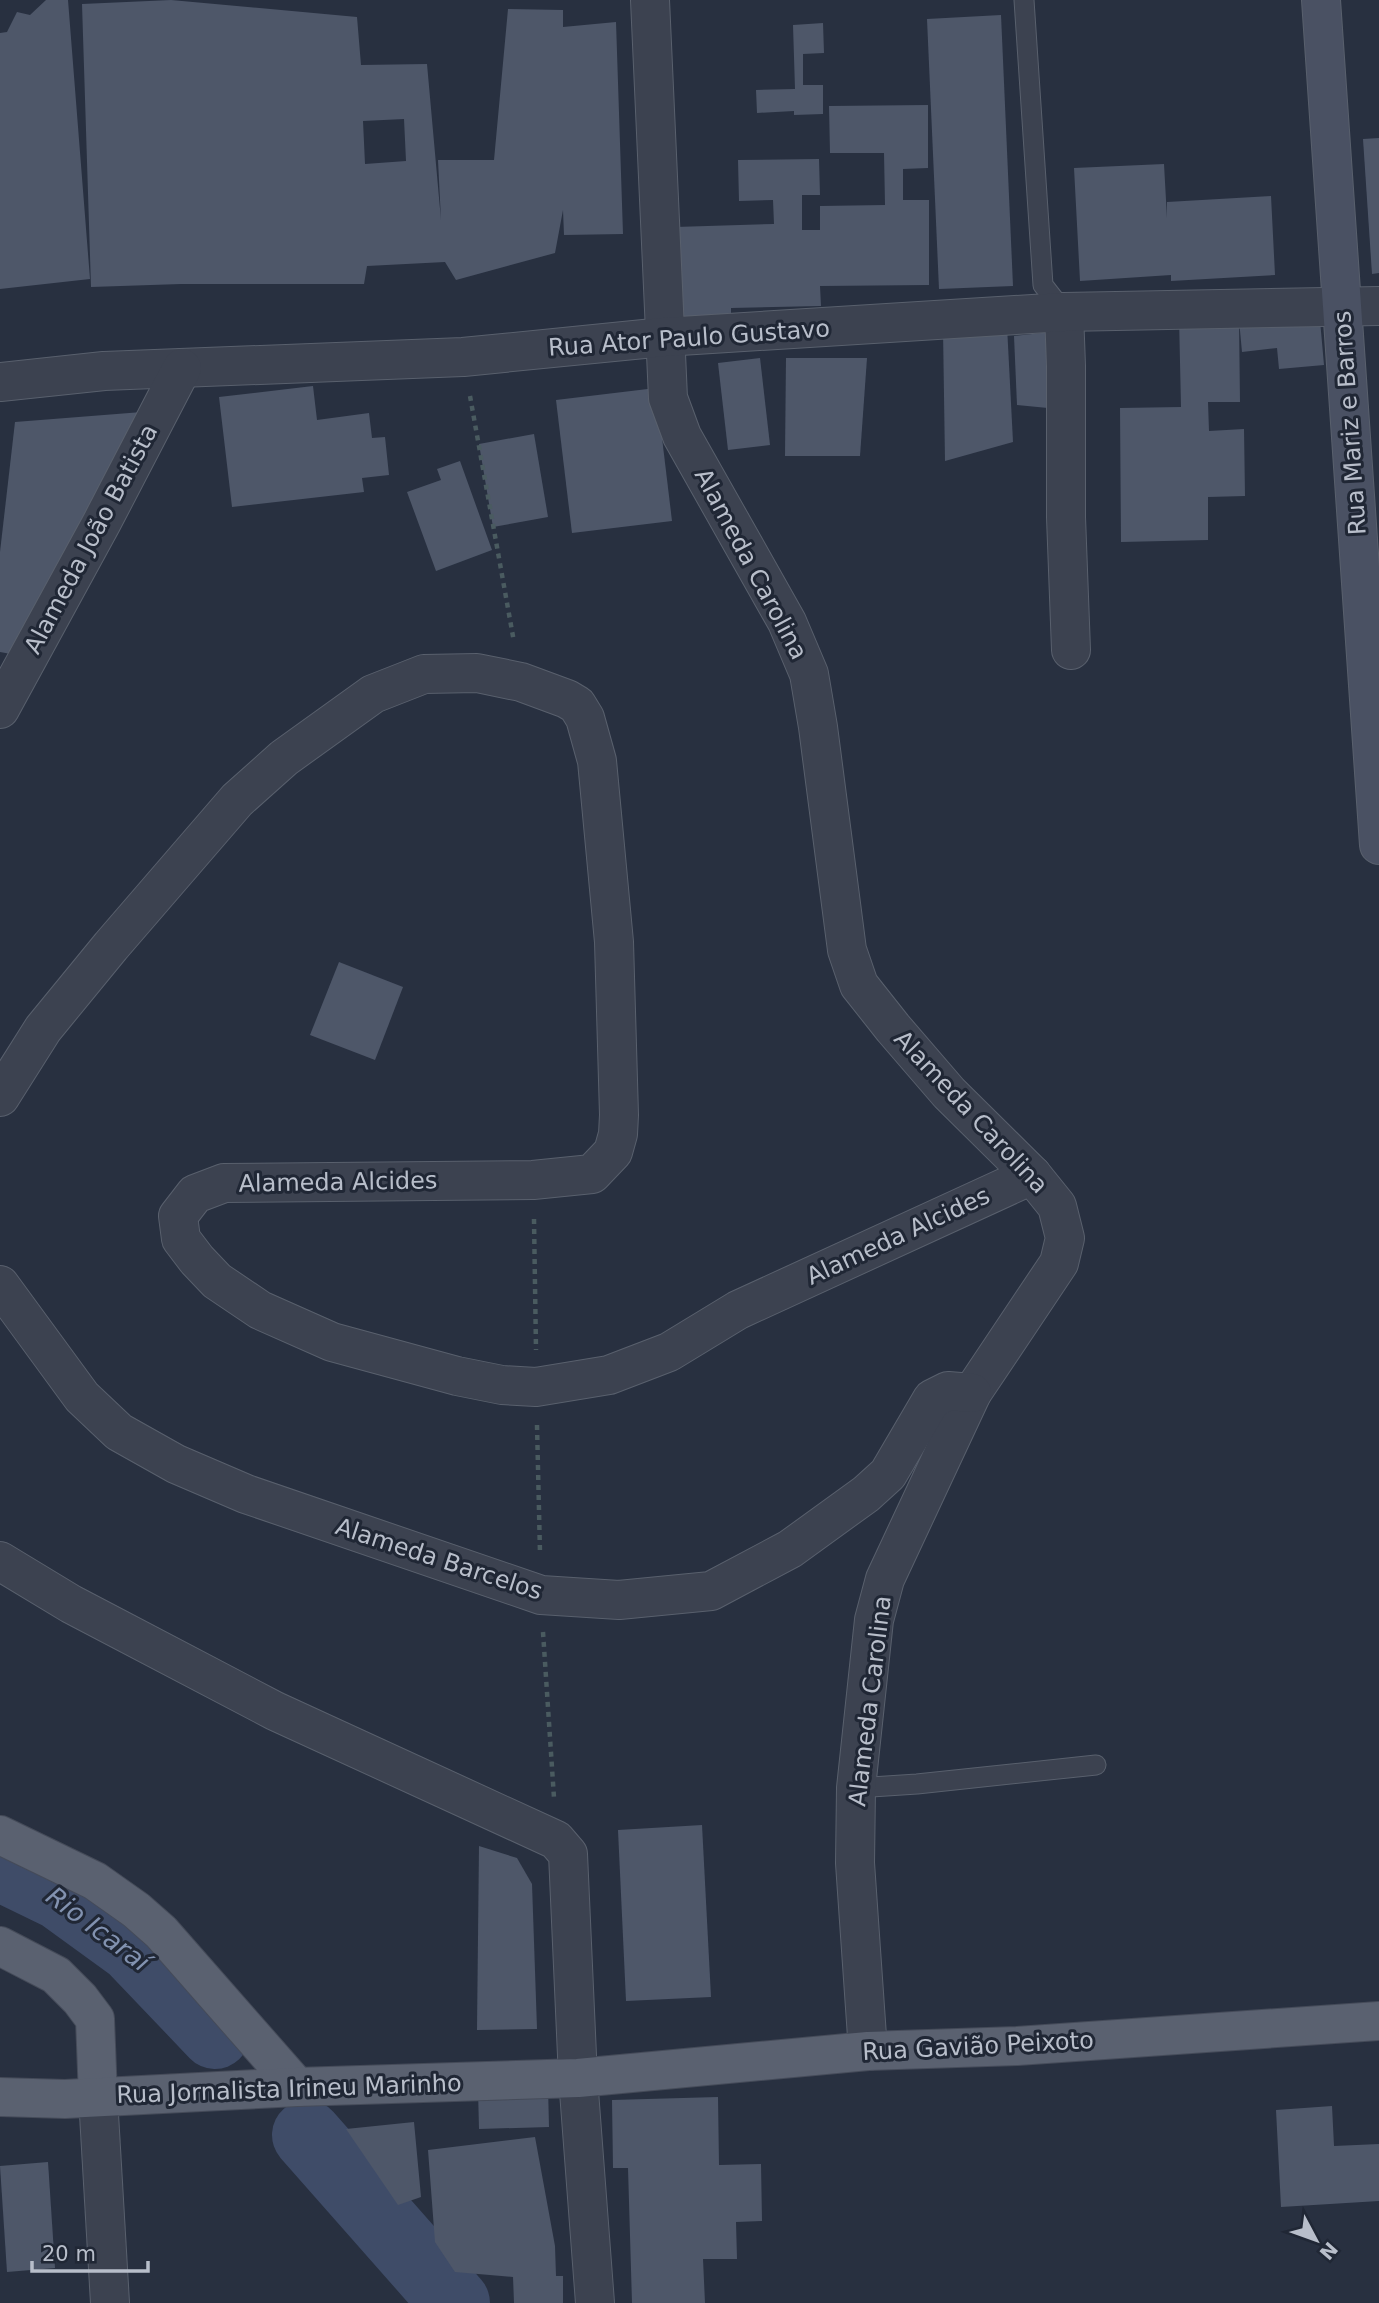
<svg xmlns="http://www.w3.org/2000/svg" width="1379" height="2303" viewBox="0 0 1379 2303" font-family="'DejaVu Sans',sans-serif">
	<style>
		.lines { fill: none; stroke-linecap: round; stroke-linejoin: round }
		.river { stroke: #3f4c68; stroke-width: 70 }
		.building { fill: #4e5769; fill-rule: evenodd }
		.service-casing { stroke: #59606d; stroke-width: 21 }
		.minor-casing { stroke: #59606d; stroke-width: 40 }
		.tertiary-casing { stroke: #59606d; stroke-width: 40 }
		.secondary-casing { stroke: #59606d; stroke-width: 40 }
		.primary-casing { stroke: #454b59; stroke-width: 40 }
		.path { stroke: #4a5b60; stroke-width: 4.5; stroke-dasharray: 5 5; stroke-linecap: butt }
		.service { stroke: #3c4250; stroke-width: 19 }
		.minor { stroke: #3c4250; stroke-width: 38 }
		.tertiary { stroke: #3c4250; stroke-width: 38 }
		.secondary { stroke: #4a5163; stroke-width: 38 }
		.primary { stroke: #5a6170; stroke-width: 38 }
		.labels { text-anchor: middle; stroke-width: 6; stroke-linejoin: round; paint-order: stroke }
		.street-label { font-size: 24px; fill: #b8beca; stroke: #202735 }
		.water-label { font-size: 26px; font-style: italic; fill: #8292b0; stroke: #202735 }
	</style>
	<rect width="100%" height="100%" fill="#283040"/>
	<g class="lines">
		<g class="river">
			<polyline points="0,1866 60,1895 133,1948 215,2034"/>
			<polyline points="307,2135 455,2303"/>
		</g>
	</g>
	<g class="building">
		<polygon points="46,0 68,0 90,279 0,289 0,33 7,32 17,12 30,15"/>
		<path d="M171 0 357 17 361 65 427 64 441 220 438 160H494L508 9 563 10V27L616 22 623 234 564 235 563 210 555 253 456 280 445 262 367 266 364 284H181L91 287 82 4ZM404 119 406 161 365 164 363 121Z"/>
		<polygon points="1001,15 1013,286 939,289 927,19"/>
		<polygon points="823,23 824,53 803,54 803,85 823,85 823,114 794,115 794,111 757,113 756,90 795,89 793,25"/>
		<polygon points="928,105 928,168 903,169 903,200 929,200 929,285 820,286 821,306 731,308 731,321 676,322 675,227 774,224 773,200 739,201 738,160 819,159 820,195 802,195 802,230 820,230 820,206 885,205 884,153 830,153 829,106"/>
		<polygon points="1379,138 1379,273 1372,274 1363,139"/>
		<polygon points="1164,164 1167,218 1167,202 1271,196 1275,275 1171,281 1171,275 1080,281 1074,168"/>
		<polygon points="1319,309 1324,365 1279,369 1277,348 1242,352 1239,320 1240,402 1208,402 1209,431 1244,429 1245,496 1208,497 1208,540 1121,542 1120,408 1181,407 1179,317"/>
		<polygon points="1007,326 1013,442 945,461 943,329"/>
		<polygon points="1060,331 1058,409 1017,405 1014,336"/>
		<polygon points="760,358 770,445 728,450 718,363"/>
		<polygon points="786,358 867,358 860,456 785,456"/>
		<polygon points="313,386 317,420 369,413 372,438 385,437 389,475 362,478 364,492 232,507 219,397"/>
		<polygon points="656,388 672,521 572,533 556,400"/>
		<polygon points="142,412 11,654 0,652 0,552 15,422"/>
		<polygon points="534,434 548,517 493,527 479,444"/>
		<polygon points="460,461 492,550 436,571 407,492 441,480 437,469"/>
		<polygon points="339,962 403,987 375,1060 310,1035"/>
		<polygon points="702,1825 711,1997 626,2001 618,1830"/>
		<polygon points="479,1846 517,1858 532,1884 537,2029 477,2030"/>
		<polygon points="548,2087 549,2127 479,2129 478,2089"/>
		<polygon points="718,2097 719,2165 761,2164 762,2221 736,2222 737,2259 703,2259 705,2303 632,2303 628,2168 613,2168 612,2100"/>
		<polygon points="1332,2106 1334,2146 1379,2144 1379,2201 1281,2207 1276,2110"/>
		<polygon points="414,2122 421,2197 398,2205 346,2129"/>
		<polygon points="535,2137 555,2246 556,2276 563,2276 563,2303 514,2303 513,2277 455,2272 435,2242 428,2150"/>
		<polygon points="48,2162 55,2268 7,2272 0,2166"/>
	</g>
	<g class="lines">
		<defs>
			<g id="service">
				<polyline points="1024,0 1043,285 1064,312"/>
				<polyline points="856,1788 917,1784 1096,1765"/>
			</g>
			<g id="minor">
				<polyline points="650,0 668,398 682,436 787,622 809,674 818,727 847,950 859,985 893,1028 949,1093 1032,1175 1057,1206 1065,1238 1059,1263 972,1393 885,1579 874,1620 856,1788 855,1863 868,2051"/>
				<polyline points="1064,312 1066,366 1066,517 1071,650"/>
				<polyline points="0,382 104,371 463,357 664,337 1064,312 1379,306"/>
				<polyline points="0,709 102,522 182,368"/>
				<polyline points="0,1097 43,1029 111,946 237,800 284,758 373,694 424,674 477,673 521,682 567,699 577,705 585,718 597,761 614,942 619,1115 618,1134 613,1152 592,1174 533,1180 224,1183 195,1194 178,1216 181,1239 197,1260 217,1281 260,1310 332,1342 457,1376 502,1385 536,1387 609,1375 669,1352 738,1310 1032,1175"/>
				<polyline points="0,1285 82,1397 119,1432 176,1464 246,1494 541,1595 619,1600 711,1591 790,1549 866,1494 888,1474 932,1399 948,1391 972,1393"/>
				<polyline points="0,1561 71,1604 275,1711 556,1840 568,1854 578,2078"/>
				<polyline points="98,2097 110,2303"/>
			</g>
			<polyline id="tertiary" points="578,2078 595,2303"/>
			<polyline id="secondary" points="1321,0 1379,845"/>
			<g id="primary">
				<polyline points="0,1835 95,1881 136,1910 161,1932 297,2087"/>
				<polyline points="0,1946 56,1975 80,1999 95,2019 98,2097"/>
				<polyline points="0,2097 65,2099 297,2087 578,2078 868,2051 1017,2046 1379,2021"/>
			</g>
		</defs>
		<use href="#service" class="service-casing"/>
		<use href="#minor" class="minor-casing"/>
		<use href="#tertiary" class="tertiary-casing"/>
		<use href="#secondary" class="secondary-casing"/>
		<use href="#primary" class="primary-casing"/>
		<g class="path">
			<polyline points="470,396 514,642"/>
			<polyline points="534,1219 536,1350"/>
			<polyline points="537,1425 540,1553"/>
			<polyline points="543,1632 554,1798"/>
		</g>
		<use href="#service" class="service"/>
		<use href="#minor" class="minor"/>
		<use href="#tertiary" class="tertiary"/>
		<use href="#secondary" class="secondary"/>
		<use href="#primary" class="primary"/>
	</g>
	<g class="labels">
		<g class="street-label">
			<text transform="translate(689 338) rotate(-4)" y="8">Rua Ator Paulo Gustavo</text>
			<text transform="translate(1350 423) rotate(-94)" y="8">Rua Mariz e Barros</text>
			<text transform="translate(91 539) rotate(-62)" y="8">Alameda João Batista</text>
			<text transform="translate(751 564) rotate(62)" y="8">Alameda Carolina</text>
			<text transform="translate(971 1112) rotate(47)" y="8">Alameda Carolina</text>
			<text transform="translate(338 1182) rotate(-1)" y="8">Alameda Alcides</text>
			<text transform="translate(898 1236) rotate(-25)" y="8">Alameda Alcides</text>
			<text transform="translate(439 1559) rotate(18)" y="8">Alameda Barcelos</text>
			<text transform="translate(870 1701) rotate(-83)" y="8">Alameda Carolina</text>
			<text transform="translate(978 2046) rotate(-3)" y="8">Rua Gavião Peixoto</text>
			<text transform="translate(289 2089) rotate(-2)" y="8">Rua Jornalista Irineu Marinho</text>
		</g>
		<g class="water-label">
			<text transform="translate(98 1929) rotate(37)" y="9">Rio Icaraí</text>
		</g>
	</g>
	<g transform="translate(1316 2240) rotate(131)" stroke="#202735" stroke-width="5" paint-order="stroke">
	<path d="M0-5L12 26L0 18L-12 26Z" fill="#b8beca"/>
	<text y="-10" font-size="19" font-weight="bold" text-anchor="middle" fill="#b8beca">N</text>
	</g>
	<path d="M32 2261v10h116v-10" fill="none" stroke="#b8beca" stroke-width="3.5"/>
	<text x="42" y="2261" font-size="21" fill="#b8beca" stroke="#202735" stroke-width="5" paint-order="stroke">20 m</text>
</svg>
